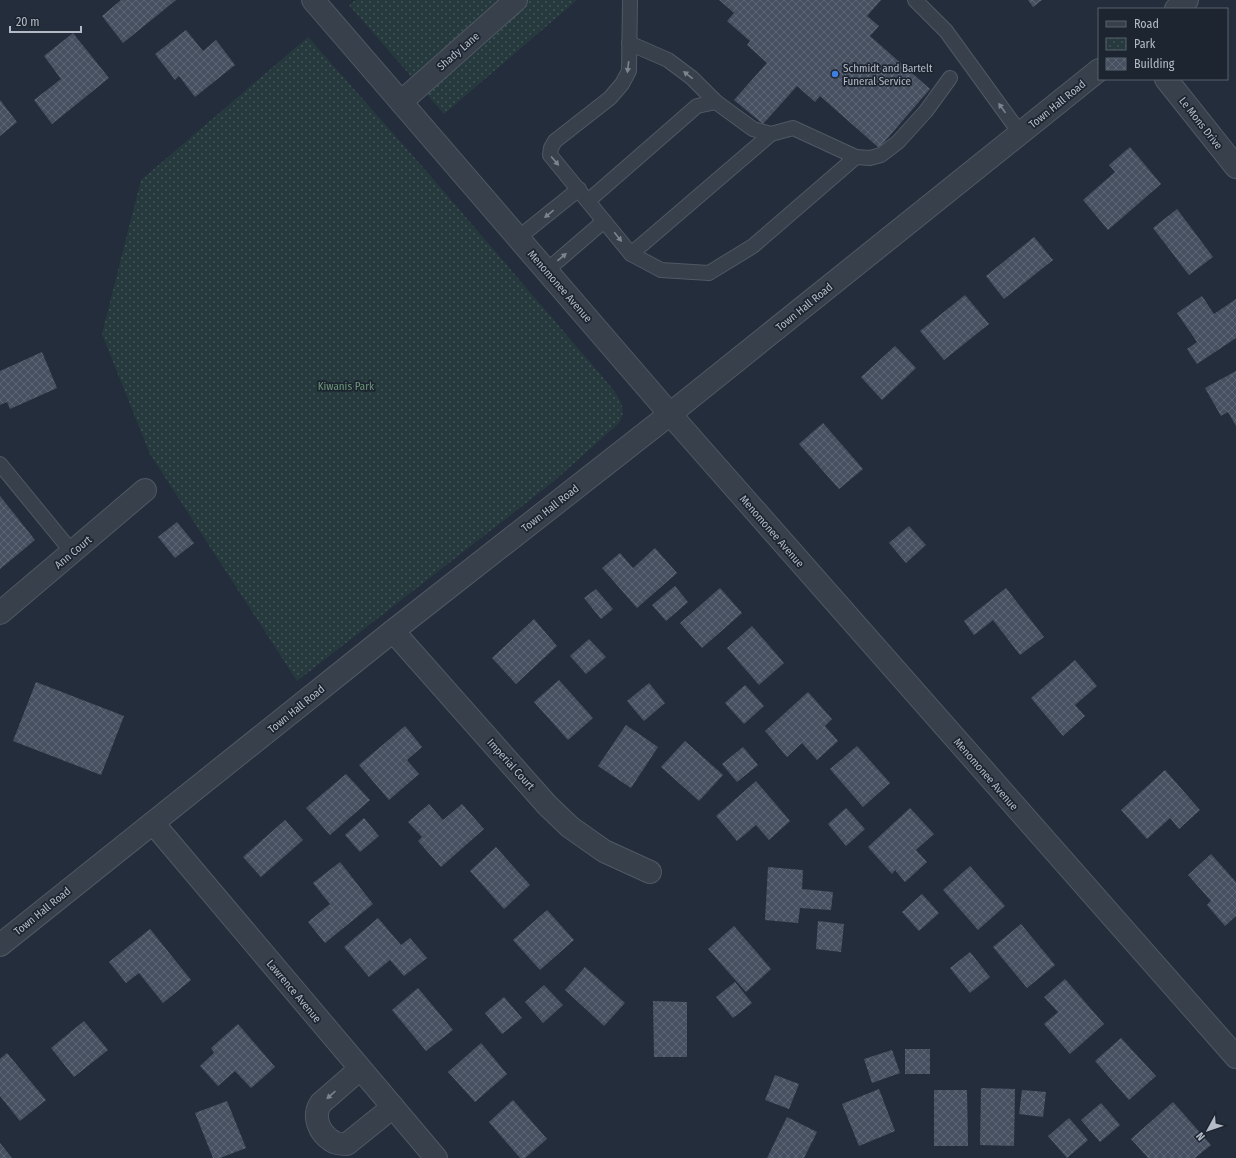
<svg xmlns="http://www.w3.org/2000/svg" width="1236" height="1158" viewBox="0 0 1236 1158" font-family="'Fira Sans Condensed',sans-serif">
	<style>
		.park { fill: url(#park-dots) }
		.building { fill: url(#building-cross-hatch) }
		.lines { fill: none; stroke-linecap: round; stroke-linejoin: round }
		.service-casing { stroke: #505864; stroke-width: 16 }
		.minor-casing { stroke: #505864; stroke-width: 24 }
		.tertiary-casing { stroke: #505864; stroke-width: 24 }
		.service { stroke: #38404c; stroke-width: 14 }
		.minor { stroke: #38404c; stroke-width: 22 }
		.tertiary { stroke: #38404c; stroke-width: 22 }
		.oneway { fill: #7c8490 }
		.shop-dot { fill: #3f7fe0; stroke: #1d2531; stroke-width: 1.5 }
		.labels { text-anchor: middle; stroke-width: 3.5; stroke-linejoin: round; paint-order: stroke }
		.street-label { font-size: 11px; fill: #b4bbc7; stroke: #1d2531 }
		.poi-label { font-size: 11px; fill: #b4bbc7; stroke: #1d2531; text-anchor: start }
		.park-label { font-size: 11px; fill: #6c9778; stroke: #1d2531 }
	</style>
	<defs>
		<pattern id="park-dots" width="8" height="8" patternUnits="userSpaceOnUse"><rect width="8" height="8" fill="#26393d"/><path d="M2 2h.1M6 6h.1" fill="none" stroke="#435458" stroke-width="1.8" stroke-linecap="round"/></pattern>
		<pattern id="building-cross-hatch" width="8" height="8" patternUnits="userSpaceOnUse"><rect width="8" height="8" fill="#465060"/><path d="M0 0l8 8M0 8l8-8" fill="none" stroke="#5e6775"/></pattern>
	</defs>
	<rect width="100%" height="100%" fill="#242d3c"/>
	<g class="park">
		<polygon points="356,0 577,0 444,114 349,5"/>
		<path d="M308 37 428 173 600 374C611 388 631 405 619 423L553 482 297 681 150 454 102 334 141 180Z"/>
	</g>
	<g class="building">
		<polygon points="121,0 176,0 123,43 102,16"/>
		<polygon points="719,0 881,0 867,16 879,26 870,36 930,89 879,148 820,96 815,102 797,86 763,124 734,100 767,63 747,45 750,41 727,21 734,13"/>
		<polygon points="1028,0 1042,0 1033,7"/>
		<polygon points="186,30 203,51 216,40 235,65 195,97 179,76 175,80 155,54"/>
		<polygon points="73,33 109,78 52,124 34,100 61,79 44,56"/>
		<polygon points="0,100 17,122 0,136"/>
		<polygon points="1130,147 1161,184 1108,230 1083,200 1115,172 1109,165"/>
		<polygon points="1177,209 1213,257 1189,275 1153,228"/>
		<polygon points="1034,237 1053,260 1004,299 986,276"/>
		<polygon points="965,295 989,324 944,360 920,331"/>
		<polygon points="1202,296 1214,314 1236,299 1236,338 1197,364 1187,349 1197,342 1177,313"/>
		<polygon points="895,346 916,368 882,400 861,377"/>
		<polygon points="42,352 57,388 10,409 7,402 0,405 0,371"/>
		<polygon points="1236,371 1236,426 1228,412 1221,416 1205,388"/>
		<polygon points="823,423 863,469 839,489 799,444"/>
		<polygon points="0,496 35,540 0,569"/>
		<polygon points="177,522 194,543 175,558 158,537"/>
		<polygon points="909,526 926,545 906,563 889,543"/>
		<polygon points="655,548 677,573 637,608 602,568 620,553 633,568"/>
		<polygon points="675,586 688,602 666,621 652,605"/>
		<polygon points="720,588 742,613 702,648 680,623"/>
		<polygon points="1006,588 1044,637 1020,655 993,620 974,635 964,621"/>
		<polygon points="596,589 613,609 601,619 584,598"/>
		<polygon points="534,619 557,646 516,684 492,658"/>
		<polygon points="752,626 784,663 759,685 727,648"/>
		<polygon points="589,639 606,657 586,674 570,656"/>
		<polygon points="1075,660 1097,686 1075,705 1085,716 1063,736 1031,698"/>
		<polygon points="559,680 593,718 568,740 534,702"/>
		<polygon points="36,682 124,716 101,775 13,741"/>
		<polygon points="649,683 665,703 644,721 627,701"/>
		<polygon points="745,685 764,706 744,724 725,703"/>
		<polygon points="808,692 832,719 825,726 838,741 817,760 802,743 787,757 765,731"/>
		<polygon points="626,725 658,747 631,788 598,766"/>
		<polygon points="405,726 422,747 407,760 419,774 389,800 359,765"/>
		<polygon points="685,741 723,775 699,801 661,767"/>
		<polygon points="857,746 890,783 863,807 830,769"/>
		<polygon points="743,747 758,765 737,782 722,764"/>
		<polygon points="1165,770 1200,810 1179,829 1170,818 1147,839 1121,810"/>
		<polygon points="346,774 370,800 330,835 306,808"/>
		<polygon points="756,781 790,821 769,840 756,825 737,841 716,816"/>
		<polygon points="429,804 443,820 462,804 484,829 441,867 418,841 422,837 408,822"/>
		<polygon points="846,808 865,829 846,846 828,824"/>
		<polygon points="910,808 934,834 916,850 927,862 905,882 895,870 892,874 868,847"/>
		<polygon points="364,818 379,836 360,852 345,835"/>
		<polygon points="285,820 303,840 261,877 243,857"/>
		<polygon points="496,847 530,885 504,909 470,871"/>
		<polygon points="1211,854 1236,882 1236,916 1225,926 1207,905 1211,901 1188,875"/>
		<polygon points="340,862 373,904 325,943 308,922 330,904 313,883"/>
		<polygon points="970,866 1005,906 978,930 943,890"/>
		<polygon points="768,867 803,870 802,889 833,892 831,910 800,908 798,923 765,920"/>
		<polygon points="922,894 939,913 919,931 902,912"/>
		<polygon points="547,910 574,940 540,970 513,940"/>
		<polygon points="378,918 401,945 410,938 427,958 404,976 390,960 369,977 344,947"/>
		<polygon points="818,921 844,924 841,952 816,949"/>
		<polygon points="1021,924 1055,965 1027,988 993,947"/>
		<polygon points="734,926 771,969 746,992 708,949"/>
		<polygon points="150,929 191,980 163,1003 139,973 126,983 109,962"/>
		<polygon points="970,952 990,977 970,993 950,968"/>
		<polygon points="585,967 625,1003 604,1026 565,990"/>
		<polygon points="1065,979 1104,1024 1070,1054 1044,1024 1058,1012 1044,997"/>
		<polygon points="735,982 752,1003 733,1018 716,997"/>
		<polygon points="544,985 563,1005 543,1023 525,1002"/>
		<polygon points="418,988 453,1030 426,1051 392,1010"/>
		<polygon points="504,997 522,1018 502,1034 485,1013"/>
		<polygon points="653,1001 687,1002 687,1057 654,1057"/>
		<polygon points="84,1021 108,1050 74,1077 51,1048"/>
		<polygon points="238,1024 275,1067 251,1088 235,1071 218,1086 200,1066 214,1053 211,1048"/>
		<polygon points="1121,1038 1156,1076 1129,1100 1095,1061"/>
		<polygon points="481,1043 507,1074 475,1102 448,1072"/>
		<rect x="905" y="1049" width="25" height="25"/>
		<polygon points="892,1050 900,1073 872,1083 864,1059"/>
		<polygon points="7,1053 46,1100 20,1121 0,1096 0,1059"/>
		<polygon points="775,1075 799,1084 789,1109 765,1100"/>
		<polygon points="981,1088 1015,1089 1014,1146 980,1145"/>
		<polygon points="879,1089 895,1131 859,1146 842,1104"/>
		<polygon points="934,1090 967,1090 968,1146 934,1146"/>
		<polygon points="1022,1090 1046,1092 1043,1117 1019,1114"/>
		<polygon points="513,1100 547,1139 525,1158 520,1158 489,1122"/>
		<polygon points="227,1101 246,1148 220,1158 213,1158 195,1113"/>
		<polygon points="1173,1102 1211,1145 1195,1158 1148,1158 1131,1139"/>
		<polygon points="1101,1103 1120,1125 1100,1142 1081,1120"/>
		<polygon points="787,1117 817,1132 804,1158 767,1158"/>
		<polygon points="1069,1118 1088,1140 1067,1158 1048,1136"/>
		<polygon points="0,1143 12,1158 0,1158"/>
	</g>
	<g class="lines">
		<defs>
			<g id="service">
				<polyline points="630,0 629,71 622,84 610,98 555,141 551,148 550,155 631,254 661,270 709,273 753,246 856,157 870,158 881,155 898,142 926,111 950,78"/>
				<polyline points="915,0 946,31 1020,133"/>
				<polyline points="629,43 668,60 692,78 716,102"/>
				<polyline points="588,201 697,106 716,102 753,129 771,134 793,128 856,157"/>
				<polyline points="518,238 579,189"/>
				<polyline points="631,254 771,134"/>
				<polyline points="546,271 604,221"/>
				<polyline points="0,464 72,552"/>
			</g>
			<g id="minor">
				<polyline points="1176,9 1187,0"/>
				<polyline points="1166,79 1236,167"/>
				<polyline points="0,613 145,490"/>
				<polyline points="393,631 547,805 570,827 604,851 650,872"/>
				<polyline points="153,823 436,1158"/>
				<polyline points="0,945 393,631 670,414 1099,70"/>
				<path d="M360 1069 321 1103C312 1116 319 1133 332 1141 336 1144 342 1144 347 1144L393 1107"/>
			</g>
			<g id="tertiary">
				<polyline points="313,0 670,414 1236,1057"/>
				<polyline points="401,102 516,0"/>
			</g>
		</defs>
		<use href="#service" class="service-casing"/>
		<use href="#minor" class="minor-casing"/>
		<use href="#tertiary" class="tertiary-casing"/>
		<use href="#service" class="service"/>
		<use href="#minor" class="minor"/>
		<use href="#tertiary" class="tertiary"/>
	</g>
	<defs><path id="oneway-solid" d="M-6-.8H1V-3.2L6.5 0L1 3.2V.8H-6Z"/></defs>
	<g class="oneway">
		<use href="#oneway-solid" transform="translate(628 67) rotate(97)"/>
		<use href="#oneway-solid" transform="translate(688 75) rotate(-142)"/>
		<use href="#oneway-solid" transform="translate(1002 108) rotate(-126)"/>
		<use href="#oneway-solid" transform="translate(555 161) rotate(49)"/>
		<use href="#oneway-solid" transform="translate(549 214) rotate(141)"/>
		<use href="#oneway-solid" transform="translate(618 237) rotate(51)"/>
		<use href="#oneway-solid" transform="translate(562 257) rotate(-40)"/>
		<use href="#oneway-solid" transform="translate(331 1095) rotate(138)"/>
	</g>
	<circle class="shop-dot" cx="835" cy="74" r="4"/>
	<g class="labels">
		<g class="street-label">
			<text transform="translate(458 51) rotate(-41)" y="4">Shady Lane</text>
			<text transform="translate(1057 104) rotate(-39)" y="4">Town Hall Road</text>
			<text transform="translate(1201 123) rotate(52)" y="4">Le Mons Drive</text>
			<text transform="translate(560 286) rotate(49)" y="4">Menomonee Avenue</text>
			<text transform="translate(804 307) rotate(-39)" y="4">Town Hall Road</text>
			<text transform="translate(550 508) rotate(-38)" y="4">Town Hall Road</text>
			<text transform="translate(772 531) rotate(49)" y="4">Menomonee Avenue</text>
			<text transform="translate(73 552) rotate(-40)" y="4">Ann Court</text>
			<text transform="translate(296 709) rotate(-39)" y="4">Town Hall Road</text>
			<text transform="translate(511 764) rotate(48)" y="4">Imperial Court</text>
			<text transform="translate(986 774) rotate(49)" y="4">Menomonee Avenue</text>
			<text transform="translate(42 911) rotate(-39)" y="4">Town Hall Road</text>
			<text transform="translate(294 991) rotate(50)" y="4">Lawrence Avenue</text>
		</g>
		<g class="poi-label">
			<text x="843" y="72">Schmidt and Bartelt<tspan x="843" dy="13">Funeral Service</tspan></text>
		</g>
		<g class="park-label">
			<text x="346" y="390">Kiwanis Park</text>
		</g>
	</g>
	<rect x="1098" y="8" width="130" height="72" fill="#1d2531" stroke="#59616d"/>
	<rect x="1106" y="21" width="20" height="6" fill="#38404c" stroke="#59616d"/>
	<text x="1134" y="28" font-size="12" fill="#b4bbc7">Road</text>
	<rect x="1106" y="38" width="20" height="12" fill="url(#park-dots)" stroke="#59616d"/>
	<text x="1134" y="48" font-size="12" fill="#b4bbc7">Park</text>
	<rect x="1106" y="58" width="20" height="12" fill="url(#building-cross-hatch)" stroke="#59616d"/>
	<text x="1134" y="68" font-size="12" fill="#b4bbc7">Building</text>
	<g transform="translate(1208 1130) rotate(230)" stroke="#1d2531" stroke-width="3" paint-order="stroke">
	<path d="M0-3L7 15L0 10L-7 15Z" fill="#b4bbc7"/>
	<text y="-6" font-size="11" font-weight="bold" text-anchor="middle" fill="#b4bbc7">N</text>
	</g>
	<path d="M10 26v6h71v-6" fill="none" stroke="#b4bbc7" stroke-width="2"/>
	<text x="16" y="26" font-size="12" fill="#b4bbc7" stroke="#1d2531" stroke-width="3" paint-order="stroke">20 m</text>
</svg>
